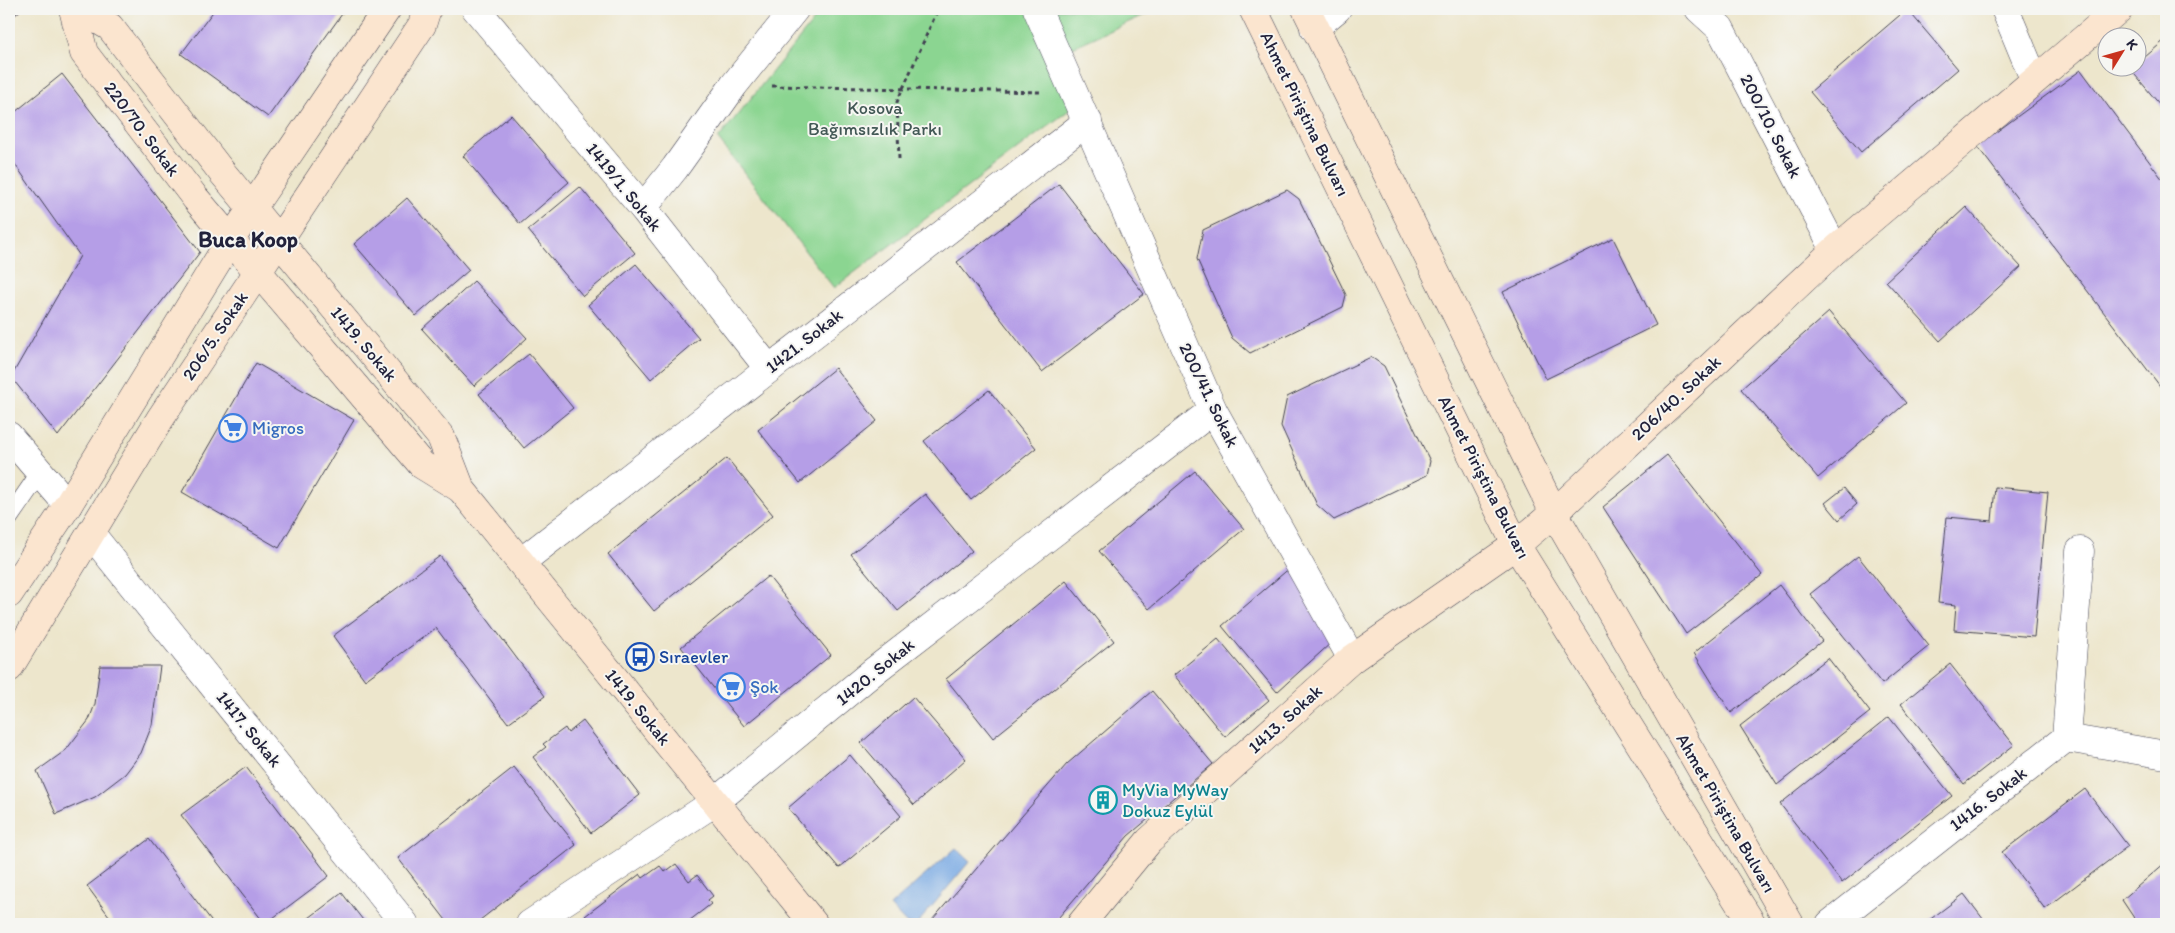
<svg xmlns="http://www.w3.org/2000/svg" width="2175" height="933" viewBox="0 0 2175 933" font-family="Itim,sans-serif">
	<style>
		.green { fill: #8bd591; stroke: #567c66 }
		.water { fill: #78a9e3; stroke: #4d668f }
		.building { fill: #b59ee7 }
		.lines { fill: none; stroke-linecap: round; stroke-linejoin: round }
		.lane-casing { stroke: #403f51; stroke-width: 19 }
		.street-casing { stroke: #403f51; stroke-width: 29 }
		.secondary-casing { stroke: #403f51; stroke-width: 29 }
		.path { stroke: #403f51; stroke-width: 3; stroke-dasharray: 4 4; stroke-linecap: butt }
		.lane { stroke: #fff; stroke-width: 18 }
		.street { stroke: #fff; stroke-width: 28 }
		.secondary { stroke: #fbe5cf; stroke-width: 28 }
		.labels { text-anchor: middle; stroke-width: 4; stroke-linejoin: round; paint-order: stroke }
		.park-label { font-size: 18px; fill: #425855; stroke: #f6f6f2 }
		.street-label { font-size: 18px; fill: #22223b; stroke: #f6f6f2 }
		.shop-label { font-size: 18px; fill: #366cbe; stroke: #f6f6f2; text-anchor: start }
		.transit-label { font-size: 18px; fill: #164399; stroke: #f6f6f2; text-anchor: start }
		.culture-label { font-size: 18px; fill: #0d838f; stroke: #f6f6f2; text-anchor: start }
		.district-label { font-size: 22px; font-weight: bold; fill: #22223b; stroke: #f6f6f2 }
	</style>
	<rect width="100%" height="100%" fill="#f6f6f2"/>
	<filter id="ink" filterUnits="userSpaceOnUse"><feTurbulence type="fractalNoise" baseFrequency=".02" numOctaves="2"/><feDisplacementMap in="SourceGraphic" scale="10" xChannelSelector="R" yChannelSelector="G"/><feConvolveMatrix kernelMatrix="1 2 1 2 8 2 1 2 1" color-interpolation-filters="sRGB"/></filter>
	<filter id="wash" filterUnits="userSpaceOnUse"><feTurbulence type="fractalNoise" baseFrequency=".0096" numOctaves="4" result="noise"/><feDisplacementMap in="SourceGraphic" scale="20" xChannelSelector="R" yChannelSelector="G"/><feGaussianBlur stdDeviation="1.12" result="paint"/><feColorMatrix in="noise" values="0 0 0 0 0 0 0 0 0 0 0 0 0 0 0 0 0 1.4 0 .05"/><feComposite in="paint" operator="in"/></filter>
	<g filter="url(#wash)">
		<rect width="100%" height="100%" fill="#ede6cc"/>
		<polygon class="green" points="823,9 1158,9 1066,50 1089,95 834,288 718,139"/>
		<polygon class="water" points="956,848 970,861 917,924 907,924 890,906"/>
		<g id="blocks">
			<g class="building">
				<polygon points="9,9 22,9 9,20"/>
				<polygon points="215,9 335,9 342,14 268,117 181,54"/>
				<polygon points="1907,9 1958,69 1861,152 1810,92"/>
				<polygon points="2166,39 2166,112 2130,69 2138,68 2138,63"/>
				<polygon points="2081,70 2166,184 2166,394 1977,146"/>
				<polygon points="62,74 200,252 58,436 11,377 80,256 9,156 9,117"/>
				<polygon points="511,115 569,182 520,224 463,156"/>
				<polygon points="1059,184 1144,294 1042,372 957,262"/>
				<polygon points="580,187 635,253 583,296 528,230"/>
				<polygon points="1287,190 1299,199 1346,295 1343,307 1250,353 1232,338 1197,259 1203,230"/>
				<polygon points="407,198 469,270 416,316 354,244"/>
				<polygon points="1966,207 2021,267 1940,341 1886,281"/>
				<polygon points="1613,238 1656,325 1546,379 1503,292"/>
				<polygon points="636,264 699,338 651,379 588,305"/>
				<polygon points="474,281 527,338 474,386 422,329"/>
				<polygon points="1829,312 1906,403 1818,478 1741,389"/>
				<polygon points="529,354 573,408 524,448 479,394"/>
				<polygon points="1371,357 1384,366 1430,461 1427,475 1334,520 1317,505 1281,426 1287,397"/>
				<polygon points="256,363 354,420 279,548 182,492"/>
				<polygon points="835,368 877,421 800,483 758,430"/>
				<polygon points="989,390 1036,448 971,500 924,441"/>
				<polygon points="1667,455 1762,575 1686,634 1603,507"/>
				<polygon points="727,458 773,515 654,611 608,554"/>
				<polygon points="1195,471 1244,529 1149,609 1099,551"/>
				<polygon points="1995,487 2048,492 2034,637 1954,630 1956,605 1938,603 1947,517 1992,521"/>
				<polygon points="1844,488 1857,504 1839,520 1825,503"/>
				<polygon points="925,494 972,551 898,611 851,554"/>
				<polygon points="440,556 545,696 508,723 436,628 365,680 333,636"/>
				<polygon points="1858,556 1929,646 1882,684 1810,594"/>
				<polygon points="1292,566 1332,642 1277,692 1222,626"/>
				<polygon points="768,576 831,655 744,726 681,647"/>
				<polygon points="1066,581 1114,641 993,738 946,679"/>
				<polygon points="1779,585 1822,641 1731,713 1694,653"/>
				<polygon points="1218,639 1269,700 1225,737 1174,675"/>
				<polygon points="1828,658 1870,712 1777,785 1740,726"/>
				<polygon points="1950,664 2014,745 1964,784 1901,704"/>
				<polygon points="100,666 160,666 152,725 141,753 125,774 95,797 56,814 37,771 66,750 89,720 95,704"/>
				<polygon points="1152,691 1213,764 1128,836 1053,924 937,924 932,920 1067,764"/>
				<polygon points="913,697 966,759 914,805 861,743"/>
				<polygon points="1889,717 1952,796 1842,883 1780,804"/>
				<polygon points="583,721 640,795 591,833 533,757 546,747 543,744 565,728 568,733"/>
				<polygon points="850,755 901,816 839,868 788,808"/>
				<polygon points="246,767 329,876 265,924 181,815"/>
				<polygon points="514,767 576,845 475,924 449,924 398,858"/>
				<polygon points="2085,789 2128,846 2045,909 2002,852"/>
				<polygon points="149,839 214,924 115,924 87,886"/>
				<polygon points="2166,862 2166,924 2138,924 2122,900"/>
				<polygon points="676,864 689,881 697,875 713,896 708,900 711,904 685,924 587,924 589,922 585,916 640,874 643,878 660,866 665,872"/>
				<polygon points="342,893 366,924 301,924"/>
				<polygon points="1964,894 1987,924 1924,924"/>
			</g>
		</g>
	</g>
	<g filter="url(#ink)">
		<use href="#blocks" fill-opacity="0" stroke="#403f51" stroke-width="1"/>
		<g class="lines">
			<defs>
				<polyline id="lane" points="9,518 40,473"/>
				<g id="street">
					<polyline points="476,9 643,208 768,368"/>
					<polyline points="1037,9 1213,410 1352,659"/>
					<polyline points="1699,9 1720,28 1835,250"/>
					<polyline points="2005,9 2034,79"/>
					<polyline points="1314,28 1337,9"/>
					<polyline points="643,208 675,168 734,85 795,9"/>
					<polyline points="9,436 68,505"/>
					<polyline points="92,535 405,924"/>
					<polyline points="521,562 1088,121"/>
					<polyline points="2066,738 2080,551"/>
					<polyline points="530,924 715,802 874,671 1213,410"/>
					<polyline points="1830,924 2066,738 2166,755"/>
				</g>
				<g id="secondary">
					<polyline points="73,9 84,53 196,199 422,465 461,489"/>
					<polyline points="80,9 110,27 221,171 441,437 461,489 814,924"/>
					<polyline points="1253,9 1516,545 1752,924"/>
					<polyline points="1306,9 1554,513 1790,924"/>
					<polyline points="9,594 68,505 231,239 387,9"/>
					<polyline points="9,668 160,419 422,25 427,9"/>
					<polyline points="1081,924 1149,841 1352,659 1516,545 1554,513 1835,250 2119,9"/>
				</g>
			</defs>
			<use href="#lane" class="lane-casing"/>
			<use href="#street" class="street-casing"/>
			<use href="#secondary" class="secondary-casing"/>
			<g class="path">
				<polyline points="772,86 1041,92"/>
				<polyline points="899,159 897,102 938,9"/>
			</g>
			<use href="#lane" class="lane"/>
			<use href="#street" class="street"/>
			<use href="#secondary" class="secondary"/>
		</g>
	</g>
	<defs>
		<symbol id="supermarket-ring" viewBox="-11 -11 22 22"><circle r="9.5" fill="#f6f6f2" stroke="#3f7fe0" stroke-width="1.5"/><path d="M-6-5.5h2.5l.6 2H6L4.5 2H-2.5L-4.4-4H-6ZM-1.5 3.2a1.3 1.3 0 1 0 .1 0ZM3 3.2a1.3 1.3 0 1 0 .1 0Z" fill="#3f7fe0"/></symbol>
		<symbol id="bus-ring" viewBox="-11 -11 22 22"><circle r="9.5" fill="#f6f6f2" stroke="#1a4fb4" stroke-width="1.5"/><path d="M-5-6H5V4H4V6H2V4H-2V6H-4V4H-5ZM-3.5-4V0h7V-4ZM-3.5 1.2v1.5H-2V1.2ZM2 1.2v1.5H3.5V1.2Z" fill="#1a4fb4"/></symbol>
		<symbol id="building-ring" viewBox="-11 -11 22 22"><circle r="9.5" fill="#f6f6f2" stroke="#0f9aa8" stroke-width="1.5"/><path d="M-4-6H4V6H1V3H-1V6H-4ZM-2.5-4.3h1.7v1.8h-1.7ZM.8-4.3h1.7v1.8H.8ZM-2.5-1h1.7V.8h-1.7ZM.8-1h1.7V.8H.8Z" fill="#0f9aa8"/></symbol>
	</defs>
	<g fill-rule="evenodd">
		<use href="#supermarket-ring" x="217" y="412" width="32" height="32"/>
		<use href="#bus-ring" x="624" y="641" width="32" height="32"/>
		<use href="#supermarket-ring" x="715" y="671" width="32" height="32"/>
		<use href="#building-ring" x="1087" y="784" width="32" height="32"/>
	</g>
	<g class="labels">
		<g class="park-label">
			<text x="875" y="114">Kosova<tspan x="875" dy="21">Bağımsızlık Parkı</tspan></text>
		</g>
		<g class="street-label">
			<text transform="translate(1305 114) rotate(64)" y="6">Ahmet Piriştina Bulvarı</text>
			<text transform="translate(1771 126) rotate(63)" y="6">200/10. Sokak</text>
			<text transform="translate(142 129) rotate(53)" y="6">220/70. Sokak</text>
			<text transform="translate(624 187) rotate(51)" y="6">1419/1. Sokak</text>
			<text transform="translate(215 336) rotate(-56)" y="6">206/5. Sokak</text>
			<text transform="translate(804 341) rotate(-38)" y="6">1421. Sokak</text>
			<text transform="translate(364 344) rotate(50)" y="6">1419. Sokak</text>
			<text transform="translate(1209 395) rotate(64)" y="6">200/41. Sokak</text>
			<text transform="translate(1676 398) rotate(-43)" y="6">206/40. Sokak</text>
			<text transform="translate(1484 477) rotate(63)" y="6">Ahmet Piriştina Bulvarı</text>
			<text transform="translate(875 672) rotate(-39)" y="6">1420. Sokak</text>
			<text transform="translate(638 707) rotate(51)" y="6">1419. Sokak</text>
			<text transform="translate(1285 719) rotate(-42)" y="6">1413. Sokak</text>
			<text transform="translate(249 729) rotate(51)" y="6">1417. Sokak</text>
			<text transform="translate(1988 799) rotate(-38)" y="6">1416. Sokak</text>
			<text transform="translate(1726 813) rotate(60)" y="6">Ahmet Piriştina Bulvarı</text>
		</g>
		<g class="shop-label">
			<text x="252" y="434">Migros</text>
			<text x="750" y="693">Şok</text>
		</g>
		<g class="transit-label">
			<text x="659" y="663">Sıraevler</text>
		</g>
		<g class="culture-label">
			<text x="1122" y="796">MyVia MyWay<tspan x="1122" dy="21">Dokuz Eylül</tspan></text>
		</g>
		<g class="district-label">
			<text x="248" y="247">Buca Koop</text>
		</g>
	</g>
	<rect width="2175" height="933" fill="none" stroke="#f6f6f2" stroke-width="30"/>
	<g transform="translate(2122 52) rotate(53)"><circle r="24" fill="#f6f6f2" stroke="#a1a1a9"/>
	<path d="M0-4L9 19L0 12L-9 19Z" fill="#c8321e"/>
	<text y="-8" font-size="14" font-weight="bold" text-anchor="middle" fill="#22223b">K</text>
	</g>
</svg>
